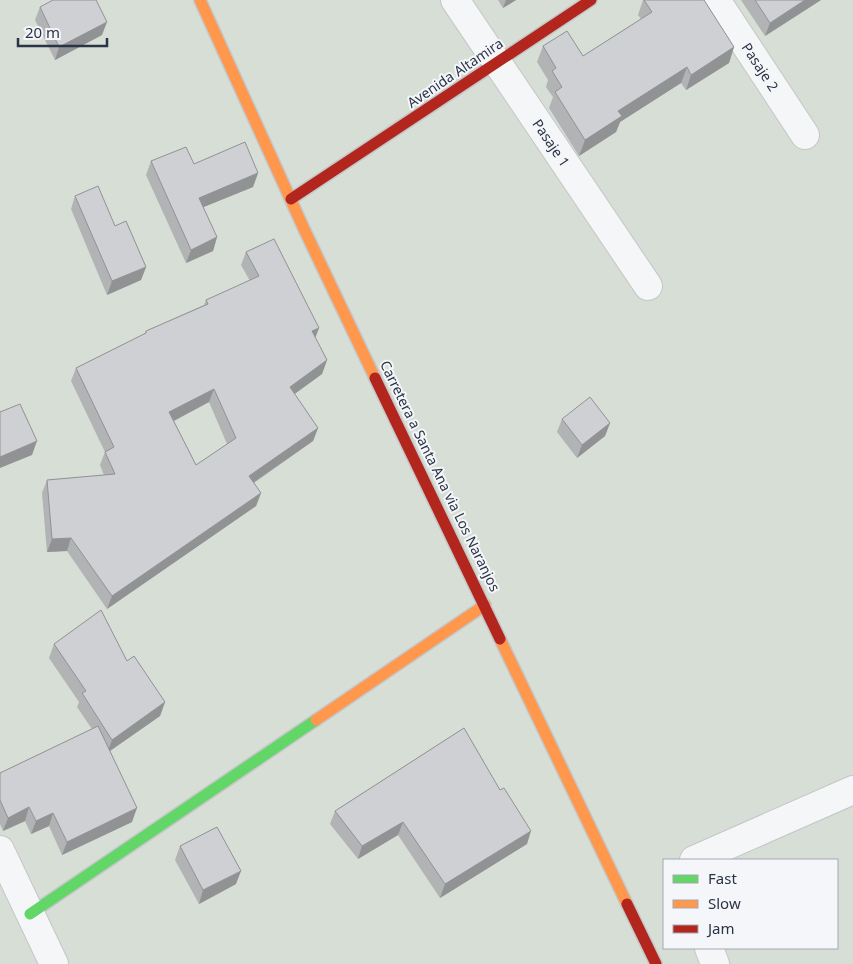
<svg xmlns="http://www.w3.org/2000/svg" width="853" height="964" viewBox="0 0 853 964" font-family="'Noto Sans',sans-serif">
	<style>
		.green { fill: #d6ded6; fill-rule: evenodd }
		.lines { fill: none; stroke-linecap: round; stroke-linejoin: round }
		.street-casing { stroke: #c4c6c8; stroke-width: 30 }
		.fast-casing { stroke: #c4c6c8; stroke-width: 14 }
		.slow-casing { stroke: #c4c6c8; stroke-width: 14 }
		.jam-casing { stroke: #c4c6c8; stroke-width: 14 }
		.street { stroke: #f5f6f7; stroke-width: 28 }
		.fast { stroke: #63d668; stroke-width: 11 }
		.slow { stroke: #ff974d; stroke-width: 11 }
		.jam { stroke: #b3261e; stroke-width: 11 }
		.wall { fill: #b1b3b5; fill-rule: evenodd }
		.shaded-wall { fill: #909294 }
		.building { fill: #ced0d3; stroke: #909294; fill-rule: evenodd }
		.labels { text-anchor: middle; stroke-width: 4; stroke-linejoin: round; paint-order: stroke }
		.street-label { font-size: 14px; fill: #2b3445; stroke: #f4f6f9 }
	</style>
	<rect width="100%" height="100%" fill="#e6e8ea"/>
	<path class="green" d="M0 0H853V964H0ZM664 860H837V948H664Z"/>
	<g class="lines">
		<defs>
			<g id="street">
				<polyline points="455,0 648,286"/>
				<polyline points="716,0 805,135"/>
				<polyline points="0,850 54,964"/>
				<polyline points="694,860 853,790"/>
				<polyline points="709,948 715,964"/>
			</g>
			<polyline id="fast" points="30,914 316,720"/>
			<g id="slow">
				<polyline points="200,0 304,229 375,378"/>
				<polyline points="500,639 627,904"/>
				<polyline points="316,720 485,605"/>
			</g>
			<g id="jam">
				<polyline points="291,199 591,0"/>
				<polyline points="375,378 500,639"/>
				<polyline points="627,904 656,964"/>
			</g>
		</defs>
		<use href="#street" class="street-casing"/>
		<use href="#fast" class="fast-casing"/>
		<use href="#slow" class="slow-casing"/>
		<use href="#jam" class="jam-casing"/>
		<use href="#street" class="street"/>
		<use href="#fast" class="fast"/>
		<use href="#slow" class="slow"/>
		<use href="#jam" class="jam"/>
	</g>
	<g class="wall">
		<polygon points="498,0 516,0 503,8"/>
		<polygon points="643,0 704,0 734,47 729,63 686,90 681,83 620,122 616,132 579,156 549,108 553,97 546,87 548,80 537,62 543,46 583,56 641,19 638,15"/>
		<polygon points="741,0 821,0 765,36"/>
		<polygon points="40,7 102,35 55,60 35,20"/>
		<polygon points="151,161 194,164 258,173 253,187 203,207 217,237 213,251 186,263 146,175"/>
		<polygon points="75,196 115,226 146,267 141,280 107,295 71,209"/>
		<path d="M246 252 319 328 315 338 327 360 322 374 294 394 318 428 313 441 254 483 261 493 256 506 107 609 67 551 47 552 42 493 47 480 104 475 100 465 105 452 71 381 76 368 145 334 146 331 204 305 206 300 250 281 241 265ZM209 402 227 444 196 465 174 421Z"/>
		<polygon points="562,419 610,423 605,436 577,458 557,432"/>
		<polygon points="54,644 127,661 165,702 160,716 110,751 132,822 62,855 49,826 31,834 25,821 3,831 0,824 0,773 92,729 77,707 79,702 49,658"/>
		<polygon points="464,728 527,844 440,898 398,835 358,859 330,824 335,811"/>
		<polygon points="180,846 236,884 199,904 175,860"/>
	</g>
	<g class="shaded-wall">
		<polygon points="506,0 516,0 503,8"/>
		<polygon points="805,0 821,0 765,36 770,23"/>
		<polygon points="107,22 102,35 55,60 59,47"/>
		<polygon points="734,47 729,63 686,90 691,75"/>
		<polygon points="687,67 681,83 620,122 616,132 579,156 585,140 618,111"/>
		<polygon points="258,173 253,187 194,211 199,198"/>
		<polygon points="217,237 213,251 186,263 191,250"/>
		<polygon points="146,267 141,280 107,295 112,281"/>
		<polygon points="319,328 314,341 312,331"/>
		<polygon points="327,360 322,374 285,401 290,387"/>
		<polygon points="214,389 209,402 164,426 169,412"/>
		<polygon points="610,423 605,436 577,458 582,445"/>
		<polygon points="318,428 313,441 244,489 249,476"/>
		<polygon points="37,441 32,455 0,468 0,457"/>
		<polygon points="261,493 256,506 107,609 112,596"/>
		<polygon points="71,538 67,551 47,552 52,539"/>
		<polygon points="165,702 160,716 107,753 112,740"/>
		<polygon points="29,807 25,821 3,831 8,818"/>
		<polygon points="137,808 132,822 62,855 67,842"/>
		<polygon points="53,813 49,826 31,834 36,821"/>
		<polygon points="403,822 398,835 358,859 362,846"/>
		<polygon points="531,831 527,844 440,898 445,884"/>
		<polygon points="241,871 236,884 199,904 203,890"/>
	</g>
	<g class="building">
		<polygon points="53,0 96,0 107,22 59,47 40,7"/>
		<polygon points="644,0 704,0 734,47 691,75 687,67 618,111 622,116 585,140 555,92 562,87 552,71 556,68 543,46 567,31 583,56 652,12"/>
		<polygon points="755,0 805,0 770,23"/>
		<polygon points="245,142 258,173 199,198 217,237 191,250 151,161 186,147 194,164"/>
		<polygon points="98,186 115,226 126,221 146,267 112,281 75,196"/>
		<path d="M274 239 319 328 312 331 327 360 290 387 318 428 249 476 261 493 112 596 71 538 52 539 47 480 115 474 105 452 114 447 76 368 146 333V331L208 304 206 300 259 276 246 252ZM214 389 236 438 196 465 169 412Z"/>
		<polygon points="590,397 610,423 582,445 562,419"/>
		<polygon points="20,404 37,441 0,457 0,412"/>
		<polygon points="101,610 127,661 134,656 165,702 112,740 82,693 86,691 54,644"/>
		<polygon points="98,726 137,808 67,842 53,813 36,821 29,807 8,818 0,800 0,773"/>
		<polygon points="464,728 500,790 504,788 531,831 445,884 403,822 362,846 335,811"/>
		<polygon points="217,827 241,871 203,890 180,846"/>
	</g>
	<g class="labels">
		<g class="street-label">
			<text transform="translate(760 67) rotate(57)" y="5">Pasaje 2</text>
			<text transform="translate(455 73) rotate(-34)" y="5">Avenida Altamira</text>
			<text transform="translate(551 143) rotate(56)" y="5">Pasaje 1</text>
			<text transform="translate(440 476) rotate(64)" y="5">Carretera a Santa Ana via Los Naranjos</text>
		</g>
	</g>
	<rect x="663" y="859" width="175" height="90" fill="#f4f6f9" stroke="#a4a8b1"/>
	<rect x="673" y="875" width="25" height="8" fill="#63d668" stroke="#a4a8b1"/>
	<text x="708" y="884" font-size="15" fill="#2b3445">Fast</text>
	<rect x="673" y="900" width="25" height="8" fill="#ff974d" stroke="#a4a8b1"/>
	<text x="708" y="909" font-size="15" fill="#2b3445">Slow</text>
	<rect x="673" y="925" width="25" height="8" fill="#b3261e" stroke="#a4a8b1"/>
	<text x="708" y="934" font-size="15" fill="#2b3445">Jam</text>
	<path d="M18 38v8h89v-8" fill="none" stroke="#2b3445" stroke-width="2.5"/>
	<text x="25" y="38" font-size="15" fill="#2b3445" stroke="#f4f6f9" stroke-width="4" paint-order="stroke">20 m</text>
</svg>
